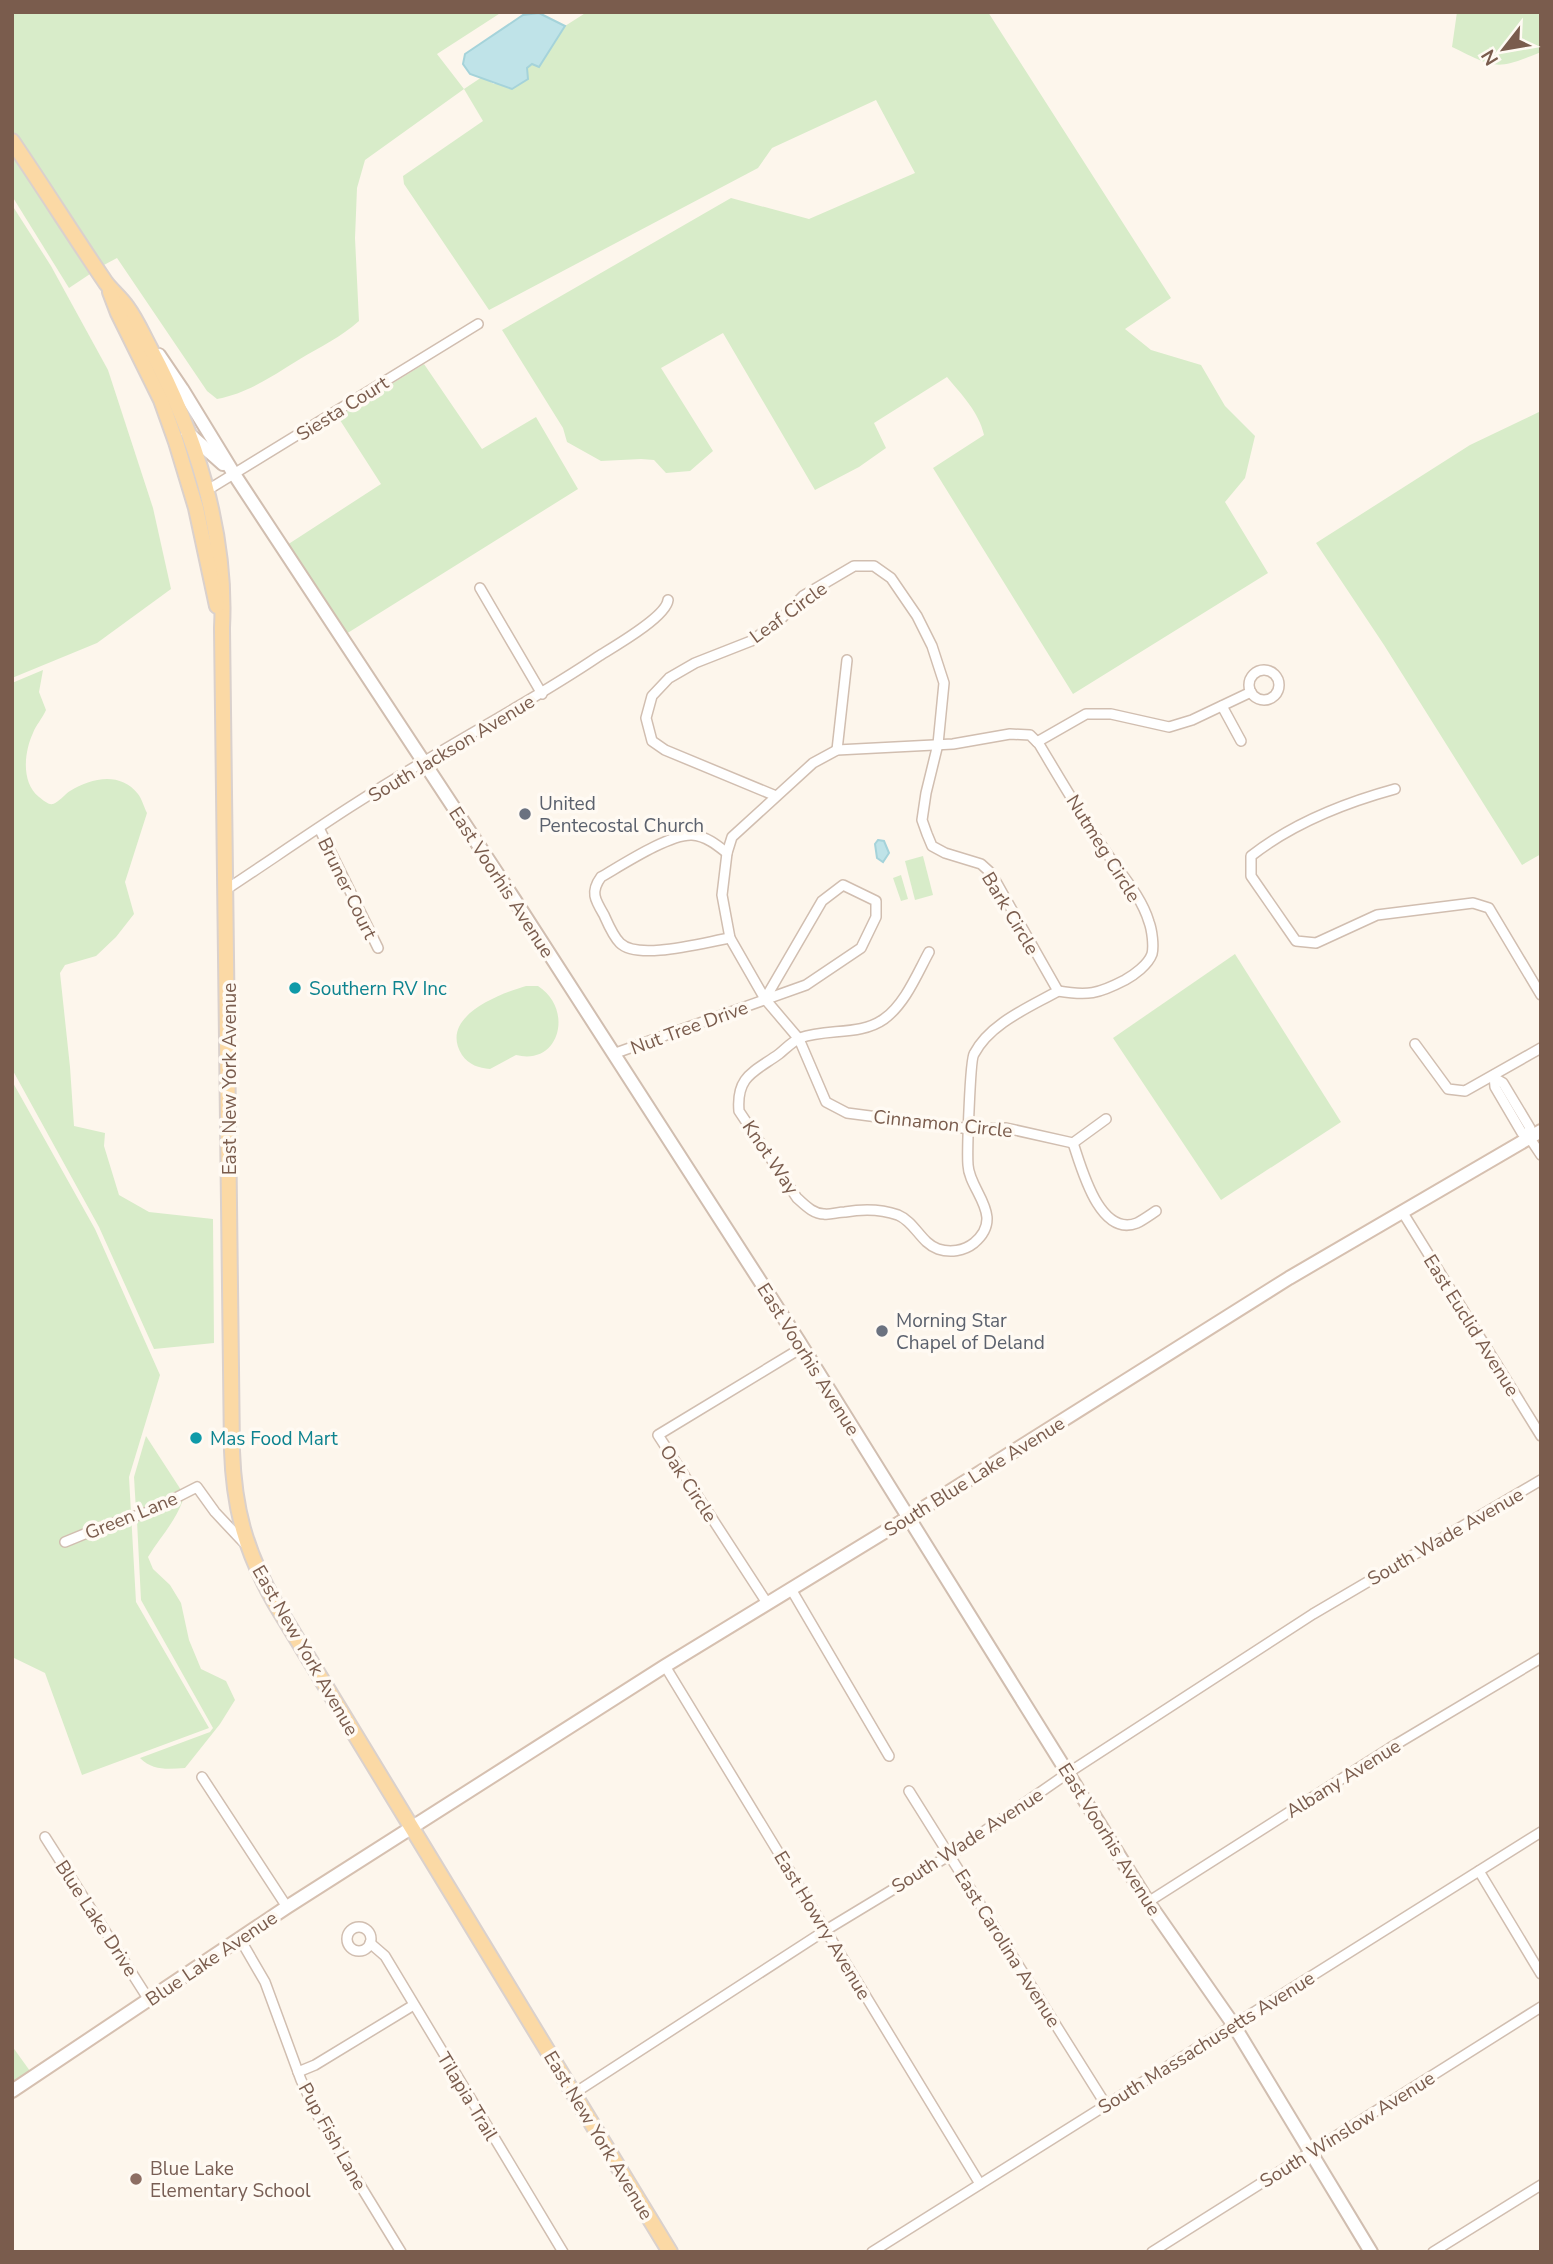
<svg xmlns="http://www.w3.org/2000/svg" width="1553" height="2264" viewBox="0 0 1553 2264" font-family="'Nunito Sans',sans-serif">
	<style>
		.green { fill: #d8ecc9 }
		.water { fill: #bfe3e8; stroke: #a5d3da; stroke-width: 2 }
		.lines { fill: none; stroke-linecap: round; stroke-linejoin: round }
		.minor-casing { stroke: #d1beb0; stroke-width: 12 }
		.tertiary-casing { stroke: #d1beb0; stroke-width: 16 }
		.secondary-casing { stroke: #d6c0b0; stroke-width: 16 }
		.primary-casing { stroke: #dad1cd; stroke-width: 18 }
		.minor { stroke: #fff; stroke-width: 9 }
		.tertiary { stroke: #fff; stroke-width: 12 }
		.secondary { stroke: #fff; stroke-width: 12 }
		.primary { stroke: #fbd9a5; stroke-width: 14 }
		.worship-dot { fill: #6b7280; stroke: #fffaf3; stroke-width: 2.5 }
		.culture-dot { fill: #0f9aa8; stroke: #fffaf3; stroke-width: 2.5 }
		.education-dot { fill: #8d6e63; stroke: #fffaf3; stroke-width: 2.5 }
		.labels { text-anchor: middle; stroke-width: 7; stroke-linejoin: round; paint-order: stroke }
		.street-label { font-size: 19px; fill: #7a5c4d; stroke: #fffaf3 }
		.worship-label { font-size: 19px; fill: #5b616d; stroke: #fffaf3; text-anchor: start }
		.culture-label { font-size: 19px; fill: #0d838f; stroke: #fffaf3; text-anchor: start }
		.education-label { font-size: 19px; fill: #785e54; stroke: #fffaf3; text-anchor: start }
	</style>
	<rect width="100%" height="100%" fill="#fdf6ec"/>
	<g class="green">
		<path d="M12 12H502L437 54 464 89 482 77 494 84 532 64 536 66 542 63 565 26 587 12H988L1171 298 1125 329 1151 350 1201 365 1225 406 1255 436 1245 478 1225 502 1268 573 1073 694 933 468 984 435C979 412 961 394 947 377L874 423 886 448 859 467 815 490 723 333 661 368 713 451 690 471 666 473 654 460 641 459 601 461 567 442 563 428 502 330 731 198 809 219 915 173 876 100 772 148 758 168 489 310 404 184 403 176 483 121 464 89 365 160 357 188 355 238 359 321C341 337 320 347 300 359 272 376 249 393 217 399L207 391 117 258 102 266 12 131Z"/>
		<path d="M1457 12H1541V52C1495 71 1496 68 1452 47Z"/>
		<polygon points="12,152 93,272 69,288 12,196"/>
		<polygon points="12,205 51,266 108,370 153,508 171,589 97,643 12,678"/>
		<polygon points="424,364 482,449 536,417 578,489 346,634 287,545 381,484 338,417"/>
		<polygon points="1541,411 1541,854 1522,865 1384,645 1316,543 1470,445"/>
		<path d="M43 670 39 692 46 710C42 719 36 725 33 733 24 752 21 783 39 797 43 800 48 805 53 804 59 802 65 794 70 791 91 778 120 771 138 794 142 799 144 807 147 813L125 882 134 914 116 937 96 956 65 965 60 973 70 1067 74 1126 105 1133 104 1146 119 1195 149 1212 213 1219 214 1343 154 1349 99 1227 12 1069V683Z"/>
		<polygon points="923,856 933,895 915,900 905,861"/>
		<polygon points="901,875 908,899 901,901 893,878"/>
		<polygon points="1235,954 1341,1122 1221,1200 1113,1038"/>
		<path d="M526 986H538C574 1009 560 1066 516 1055L490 1069C479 1068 469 1065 462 1055 438 1017 499 994 526 986Z"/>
		<polygon points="12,1081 95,1229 160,1375 129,1477 136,1602 209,1728 82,1775 45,1673 12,1657"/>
		<polygon points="146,1436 181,1490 136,1511 134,1477"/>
		<path d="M183 1500C175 1522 161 1536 148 1557L153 1569 170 1585 181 1603 189 1640 201 1669 226 1681 235 1700 220 1724 185 1768C168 1769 153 1771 140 1758L210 1732 213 1728 141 1600 137 1521Z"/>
		<polygon points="12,2046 30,2071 12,2083"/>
	</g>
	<g class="water">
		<polygon points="539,13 565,26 539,67 532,64 527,68 528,79 512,89 470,74 463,64 465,54 523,15"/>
		<polygon points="878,840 884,841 889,853 883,862 877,858 875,844"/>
	</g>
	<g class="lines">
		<defs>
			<g id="minor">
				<polyline points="206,491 478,324"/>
				<polyline points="480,588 542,694"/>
				<circle cx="1264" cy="685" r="15"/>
				<polyline points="1222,706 1241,741"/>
				<polyline points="1037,742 1086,714 1111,714 1169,727 1192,720 1251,692"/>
				<polyline points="837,750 847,660"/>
				<path d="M1395 789C1344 803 1293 823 1251 856V876L1296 941 1316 943 1377 915 1473 903 1489 908 1541 995"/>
				<path d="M776 796 665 750 652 741 646 718 652 696 669 678 695 663 751 641 779 621 803 596 854 566H874L891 578 917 616 932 646 944 683 938 744 926 793 922 820 927 834 932 846 945 853 981 864 991 873 1058 991C1030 1007 990 1023 974 1054 970 1060 967 1153 968 1165 969 1191 1006 1216 974 1243 964 1251 950 1253 938 1249 921 1243 915 1222 898 1215 881 1209 862 1209 845 1212 838 1212 830 1215 824 1214 813 1214 805 1205 797 1198L739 1111C736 1076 754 1072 779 1054 785 1049 793 1041 800 1038 827 1028 860 1036 884 1019 905 1004 917 974 929 952"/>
				<polyline points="319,828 378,948"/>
				<path d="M727 853C717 845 706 836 692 835 669 834 622 865 601 877 590 892 595 900 604 915 608 924 613 936 620 943 638 961 705 942 730 938"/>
				<path d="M227 889C292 846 357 800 425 761 483 726 543 694 599 656 615 646 666 617 668 600"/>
				<path d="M1058 991C1088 996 1098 994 1125 980 1134 975 1148 965 1152 954 1154 946 1152 930 1149 922 1141 895 1119 872 1104 849 1081 815 1060 779 1039 744L1030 735 1010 734 953 744 837 750 813 763 732 837 727 853 722 895 730 938 765 999 799 1039 826 1102 847 1113 970 1129 1006 1128 1073 1143 1106 1119"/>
				<polyline points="1415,1044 1448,1089 1465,1091 1541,1048"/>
				<polyline points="613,1054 806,985 861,948 876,917 876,901 843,885 822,901 765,999"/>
				<polyline points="1494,1075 1495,1087 1522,1133 1527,1134 1541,1155"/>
				<polyline points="1496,1079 1503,1083 1530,1128 1527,1134"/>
				<path d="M1073 1143C1081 1166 1099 1238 1137 1223 1143 1220 1150 1215 1156 1211"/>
				<polyline points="1403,1213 1541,1436"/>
				<polyline points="65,1542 99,1528 148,1512 197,1487 215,1512 245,1544"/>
				<polyline points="791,1589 889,1756"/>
				<polyline points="767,1603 658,1435 803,1347"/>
				<polyline points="665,1666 980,2184"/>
				<polyline points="202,1777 287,1907"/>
				<polyline points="909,1791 1106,2105"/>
				<polyline points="45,1837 149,2000"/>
				<polyline points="1479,1871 1541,1974"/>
				<polyline points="1148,1902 1390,1748 1541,1658"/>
				<circle cx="359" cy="1939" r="12"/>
				<polyline points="240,1939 265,1982 301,2080 319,2118 401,2252"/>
				<polyline points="370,1943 385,1956 563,2252"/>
				<polyline points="298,2072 315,2065 412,2006"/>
				<polyline points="573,2094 826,1930 950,1855 1068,1773 1313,1614 1541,1480"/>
				<polyline points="872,2252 1541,1832"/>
				<polyline points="1152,2252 1541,2007"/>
				<polyline points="1433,2252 1541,2185"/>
			</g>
			<g id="tertiary">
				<polyline points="159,355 182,389 234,474 514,899 798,1340 1148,1902 1233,2024 1371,2252"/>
				<polyline points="187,432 223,464"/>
			</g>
			<polyline id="secondary" points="12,2091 287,1907 665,1666 909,1517 1289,1278 1541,1131"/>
			<g id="primary">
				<path d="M12 141C44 188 74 236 106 283 112 291 121 298 127 307 136 319 143 335 150 348 195 432 227 532 222 628L232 1451C234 1510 246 1552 275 1603L670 2252"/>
				<polyline points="110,292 118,313 161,400 176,442 196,508 217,606"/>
			</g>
		</defs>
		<use href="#minor" class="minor-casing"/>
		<use href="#tertiary" class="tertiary-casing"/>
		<use href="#secondary" class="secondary-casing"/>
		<use href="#primary" class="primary-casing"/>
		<use href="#minor" class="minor"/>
		<use href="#tertiary" class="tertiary"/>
		<use href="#secondary" class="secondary"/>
		<use href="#primary" class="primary"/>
	</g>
	<g class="worship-dot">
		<circle cx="525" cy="814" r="7"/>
		<circle cx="882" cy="1331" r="7"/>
	</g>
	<g class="culture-dot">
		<circle cx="295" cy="988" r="7"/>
		<circle cx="196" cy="1438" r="7"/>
	</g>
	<circle class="education-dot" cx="136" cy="2179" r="7"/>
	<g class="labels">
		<g class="street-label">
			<text transform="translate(342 408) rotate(-32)" y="7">Siesta Court</text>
			<text transform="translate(788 612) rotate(-36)" y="7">Leaf Circle</text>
			<text transform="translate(451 748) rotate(-31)" y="7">South Jackson Avenue</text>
			<text transform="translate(1104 848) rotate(58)" y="7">Nutmeg Circle</text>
			<text transform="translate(502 882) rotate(57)" y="7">East Voorhis Avenue</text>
			<text transform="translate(348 888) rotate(64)" y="7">Bruner Court</text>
			<text transform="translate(1011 913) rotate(59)" y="7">Bark Circle</text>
			<text transform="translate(689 1027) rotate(-20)" y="7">Nut Tree Drive</text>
			<text transform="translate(229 1079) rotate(-90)" y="7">East New York Avenue</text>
			<text transform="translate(943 1123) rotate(6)" y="7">Cinnamon Circle</text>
			<text transform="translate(771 1157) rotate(56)" y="7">Knot Way</text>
			<text transform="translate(1472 1325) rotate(58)" y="7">East Euclid Avenue</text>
			<text transform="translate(809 1359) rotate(58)" y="7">East Voorhis Avenue</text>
			<text transform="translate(974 1476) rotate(-32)" y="7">South Blue Lake Avenue</text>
			<text transform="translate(689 1483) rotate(57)" y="7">Oak Circle</text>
			<text transform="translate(131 1515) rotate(-22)" y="7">Green Lane</text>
			<text transform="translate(1445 1536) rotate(-30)" y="7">South Wade Avenue</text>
			<text transform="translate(306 1650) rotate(60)" y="7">East New York Avenue</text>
			<text transform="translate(1343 1778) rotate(-32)" y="7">Albany Avenue</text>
			<text transform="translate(1110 1839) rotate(58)" y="7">East Voorhis Avenue</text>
			<text transform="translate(967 1840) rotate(-33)" y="7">South Wade Avenue</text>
			<text transform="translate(97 1918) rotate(57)" y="7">Blue Lake Drive</text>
			<text transform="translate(823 1925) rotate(59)" y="7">East Howry Avenue</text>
			<text transform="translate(1008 1948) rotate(58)" y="7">East Carolina Avenue</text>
			<text transform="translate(211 1958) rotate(-34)" y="7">Blue Lake Avenue</text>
			<text transform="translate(1206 2042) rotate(-32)" y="7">South Massachusetts Avenue</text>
			<text transform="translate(468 2096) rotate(59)" y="7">Tilapia Trail</text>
			<text transform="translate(1347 2129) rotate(-32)" y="7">South Winslow Avenue</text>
			<text transform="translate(599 2135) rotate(59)" y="7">East New York Avenue</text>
			<text transform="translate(333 2136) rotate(61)" y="7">Pup Fish Lane</text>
		</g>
		<g class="worship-label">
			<text x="539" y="810">United<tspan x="539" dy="22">Pentecostal Church</tspan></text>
			<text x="896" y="1327">Morning Star<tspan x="896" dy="22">Chapel of Deland</tspan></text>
		</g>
		<g class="culture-label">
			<text x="309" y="995">Southern RV Inc</text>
			<text x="210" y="1445">Mas Food Mart</text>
		</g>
		<g class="education-label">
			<text x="150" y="2175">Blue Lake<tspan x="150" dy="22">Elementary School</tspan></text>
		</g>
	</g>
	<rect width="1553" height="2264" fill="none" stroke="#7a5c4d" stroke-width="28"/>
	<g transform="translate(1504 49) rotate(239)" stroke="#fffaf3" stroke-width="5" paint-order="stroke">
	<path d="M0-5L12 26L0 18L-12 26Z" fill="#7a5c4d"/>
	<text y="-10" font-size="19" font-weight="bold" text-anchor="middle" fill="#7a5c4d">N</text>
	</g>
</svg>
